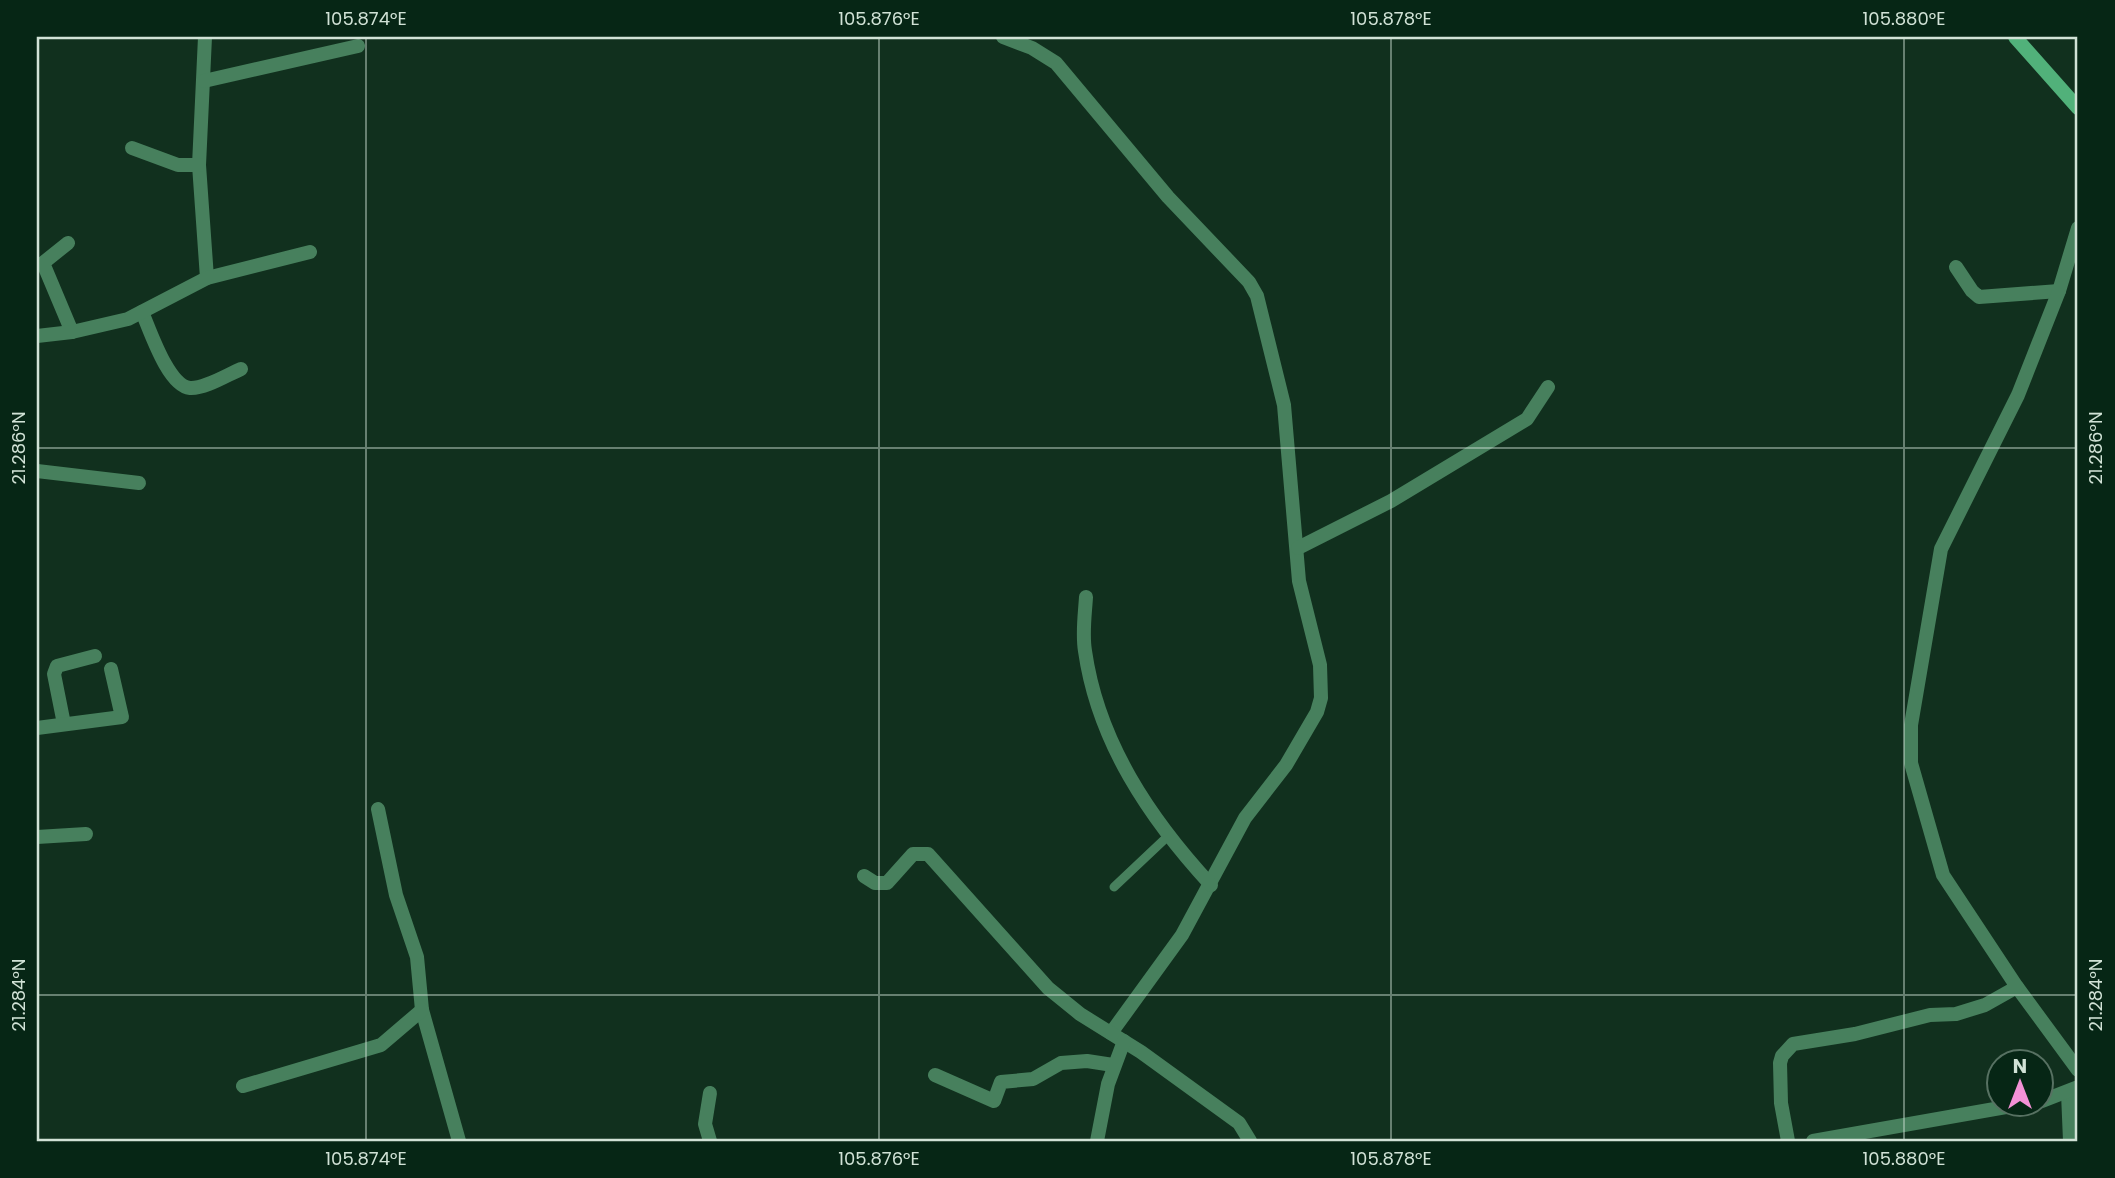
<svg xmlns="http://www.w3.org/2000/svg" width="2115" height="1178" viewBox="0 0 2115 1178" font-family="Poppins,sans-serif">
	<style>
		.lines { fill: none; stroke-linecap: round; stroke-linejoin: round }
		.lane { stroke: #47805d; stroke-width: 9 }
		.street { stroke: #47805d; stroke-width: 14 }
		.secondary { stroke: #51b17a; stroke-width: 14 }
		.ticks { fill: none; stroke: #d1e2d6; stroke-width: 2; stroke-opacity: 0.45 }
		.neatline { fill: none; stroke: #d1e2d6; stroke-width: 2.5 }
		.ticks-label { font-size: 18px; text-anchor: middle; fill: #d1e2d6 }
	</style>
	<rect width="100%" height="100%" fill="#11301e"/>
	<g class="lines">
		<polyline class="lane" points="1114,887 1167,837"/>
		<g class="street">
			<polyline points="205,37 199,165 207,278"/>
			<polyline points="1003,37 1032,48 1056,63 1168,197 1249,282 1257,296 1284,405 1299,581 1320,665 1321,698 1317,712 1286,765 1245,818 1182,935 1111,1033"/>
			<polyline points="204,81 358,46"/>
			<polyline points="132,148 178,165 199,165"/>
			<polyline points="68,243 43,263 72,332"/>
			<polyline points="1956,267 1972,291 1979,297 2059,291"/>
			<path d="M142 312C150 330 168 386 190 388 205 389 227 375 241 369"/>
			<polyline points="37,336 72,332 128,319 207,278 310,252"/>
			<polyline points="37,471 139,483"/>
			<polyline points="1298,548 1391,501 1527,419 1548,387"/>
			<path d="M1086 597C1085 614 1082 633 1085 651 1098 742 1150 819 1211 885"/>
			<polyline points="64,724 54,674 57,666 95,656"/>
			<polyline points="37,728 122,717 111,669"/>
			<polyline points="378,809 396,895 417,957 422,1010 459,1141"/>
			<polyline points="37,837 86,834"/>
			<polyline points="864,876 875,883 887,883 913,854 928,854 1048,988 1080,1014 1141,1052 1239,1123 1250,1141"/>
			<polyline points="2017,987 2078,1070"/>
			<polyline points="935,1075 994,1101 1001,1082 1033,1079 1061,1063 1087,1061 1113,1065"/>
			<polyline points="243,1086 381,1045 422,1010"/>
			<polyline points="2068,1093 2070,1141"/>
			<polyline points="2042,1101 2078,1087"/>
			<polyline points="710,1141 705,1124 710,1093"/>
			<polyline points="1097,1141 1108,1084 1124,1041"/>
			<polyline points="1788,1141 1781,1103 1780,1063 1782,1056 1793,1044 1855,1034 1930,1015 1956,1014 1985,1005 2017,987 1943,875 1911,763 1911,725 1941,549 2018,395 2059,291 2078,228"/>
			<polyline points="1813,1141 2023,1104"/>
		</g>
		<polyline class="secondary" points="2015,37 2078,108"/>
	</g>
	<path class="ticks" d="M366 37V1141M879 37V1141M1391 37V1141M1904 37V1141M37 448H2078M37 995H2078"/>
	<rect width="2115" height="1178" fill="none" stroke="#062615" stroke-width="77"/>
	<g transform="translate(2020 1083)"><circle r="33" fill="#062615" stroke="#577162" stroke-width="2"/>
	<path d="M0-5L12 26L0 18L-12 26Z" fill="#f391d6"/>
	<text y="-10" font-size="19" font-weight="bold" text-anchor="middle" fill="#d1e2d6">N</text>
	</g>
	<rect x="38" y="38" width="2038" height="1102" class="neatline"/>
	<g class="ticks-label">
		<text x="366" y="25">105.874°E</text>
		<text x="879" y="25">105.876°E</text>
		<text x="1391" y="25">105.878°E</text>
		<text x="1904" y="25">105.880°E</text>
		<text transform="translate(19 448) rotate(-90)" y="6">21.286°N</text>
		<text transform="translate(2096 448) rotate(-90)" y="6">21.286°N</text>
		<text transform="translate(19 995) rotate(-90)" y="6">21.284°N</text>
		<text transform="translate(2096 995) rotate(-90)" y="6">21.284°N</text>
		<text x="366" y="1165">105.874°E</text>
		<text x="879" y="1165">105.876°E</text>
		<text x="1391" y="1165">105.878°E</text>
		<text x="1904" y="1165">105.880°E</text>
	</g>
</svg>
